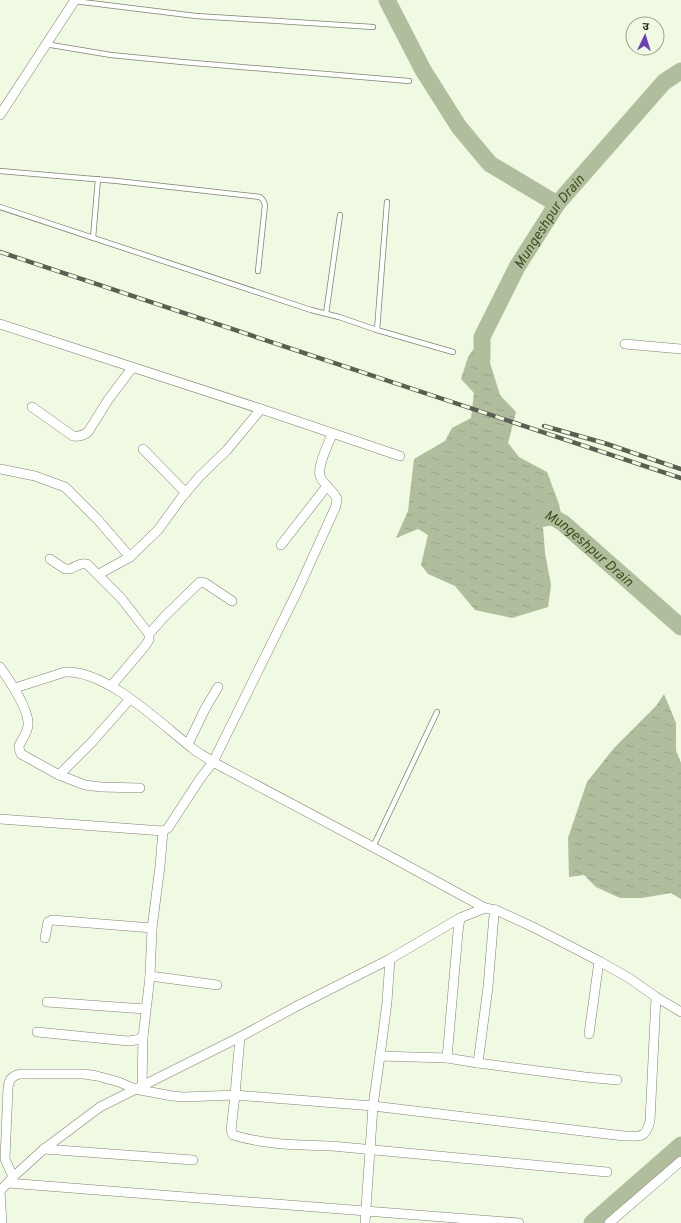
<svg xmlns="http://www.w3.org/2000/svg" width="681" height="1223" viewBox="0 0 681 1223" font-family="Overpass,'Noto Sans Devanagari',sans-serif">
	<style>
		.water { fill: url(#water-ripples) }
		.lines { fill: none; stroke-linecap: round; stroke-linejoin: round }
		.river { stroke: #b1be9d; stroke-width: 17 }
		.service-casing { stroke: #7d8570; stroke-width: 6 }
		.minor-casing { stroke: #7d8570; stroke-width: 10 }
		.service { stroke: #fff; stroke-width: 4.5 }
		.minor { stroke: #fff; stroke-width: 9 }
		.rail-casing { stroke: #5b5f53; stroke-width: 4.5 }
		.rail { stroke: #f0f9e1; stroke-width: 3; stroke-dasharray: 9; stroke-linecap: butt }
		.labels { text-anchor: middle; stroke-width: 4; stroke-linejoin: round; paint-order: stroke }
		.water-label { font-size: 14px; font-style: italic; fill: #3f4f1c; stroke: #f0f9e1 }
	</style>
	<defs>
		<pattern id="water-ripples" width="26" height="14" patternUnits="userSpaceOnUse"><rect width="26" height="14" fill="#b1be9d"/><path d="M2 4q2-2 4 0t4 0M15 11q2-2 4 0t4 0" fill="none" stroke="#98a387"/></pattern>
	</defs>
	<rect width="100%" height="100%" fill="#f0f9e1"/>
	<g class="water">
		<polygon points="482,337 500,395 516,412 508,443 519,457 547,472 559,504 563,523 543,527 545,553 551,585 548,607 512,618 475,610 455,586 428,574 421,565 428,535 418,529 396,538 408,511 414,459 445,441 452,428 471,418 474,393 461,379 468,357"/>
		<polygon points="664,694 676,723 676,750 681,763 681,899 671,893 642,898 620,898 596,887 584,875 569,877 568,838 587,782 614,748 656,706"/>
	</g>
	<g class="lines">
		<g class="river">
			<polyline points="387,0 423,70 459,127 490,164 557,204"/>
			<path id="s1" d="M482 359V337L517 267 557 204 664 82 681 71"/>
			<path id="s2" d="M544 512 563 523 681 627"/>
			<polyline points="592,1223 681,1145"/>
		</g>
		<defs>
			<g id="service">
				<polyline points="74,1 196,16 373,27"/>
				<polyline points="45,44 111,55 182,62 409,81"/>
				<polyline points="0,171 117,181 260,197 263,200 265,205 258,271"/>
				<polyline points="0,207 311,310 339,317 377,330 453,352"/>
				<polyline points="93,238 98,179"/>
				<polyline points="326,314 340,215"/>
				<polyline points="377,330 387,202"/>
				<polyline points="373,847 437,712"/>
			</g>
			<g id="minor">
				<polyline points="0,115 75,0"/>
				<polyline points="0,324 261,409 400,456"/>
				<polyline points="625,344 681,349"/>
				<path d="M32 407 73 436C79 437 83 436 88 432L108 400 132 368"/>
				<path d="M332 434C329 443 317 466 320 476 323 485 335 492 337 499 337 501 336 503 336 506L297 592 213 762 373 847 485 908 496 910 533 927 599 961 629 978 656 997 681 1012"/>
				<polyline points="143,449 186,493"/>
				<polyline points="0,469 35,476 65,487 98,520 130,557"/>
				<polyline points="281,545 327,486"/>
				<path d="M50 559 65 569H70C76 567 80 562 87 564L121 598 149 634V640L145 646 112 685"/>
				<polyline points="99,574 130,557 158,530 182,497 200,476 227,450 261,409"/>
				<polyline points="149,634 165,616 200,582 205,583 232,601"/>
				<path d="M0 667C9 680 30 710 28 726 27 733 22 739 19 746V748L21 754 59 775 85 785 101 787 140 788"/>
				<polyline points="188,744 205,709 218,687"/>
				<polyline points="59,775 92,742 130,699"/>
				<path d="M0 819 163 831 168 828 200 779 213 762C206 757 198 753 192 748 160 723 107 670 65 672L15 688"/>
				<polyline points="45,938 48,922 52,920 152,928"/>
				<polyline points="150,976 217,985"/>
				<polyline points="47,1002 145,1009"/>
				<polyline points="37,1032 128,1041 136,1040 143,1037"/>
				<polyline points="589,1034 599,961"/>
				<path d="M240 1037 235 1095 231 1130 233 1135C265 1145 299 1145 332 1146L607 1172"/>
				<polyline points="380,1056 387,1002 390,959"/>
				<polyline points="447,1058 458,932 460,918"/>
				<polyline points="478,1063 488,987 494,915 496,910"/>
				<polyline points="142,1086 143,1037 150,976 152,928 160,866 163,831"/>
				<polyline points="44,1149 193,1160"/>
				<path d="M13 1177 5 1159 8 1088C9 1079 12 1076 20 1074H84L97 1076 119 1082 135 1089 172 1096 184 1097 235 1095 373 1106 624 1136C641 1136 645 1139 650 1121L656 997"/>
				<polyline points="8,1183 519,1223"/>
				<polyline points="0,1191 13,1177 44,1149 100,1107 240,1037 297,1006 390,959 460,918 485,908"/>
				<polyline points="0,1191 2,1223"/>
				<polyline points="365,1223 373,1106 380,1056 447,1058 478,1063 585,1077 617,1080"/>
				<polyline points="609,1223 681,1161"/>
			</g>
		</defs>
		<use href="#service" class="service-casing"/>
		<use href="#minor" class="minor-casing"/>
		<use href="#service" class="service"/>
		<use href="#minor" class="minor"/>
		<defs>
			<g id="rail">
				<polyline points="0,252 681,478"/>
				<polyline points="544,426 604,443 681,469"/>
			</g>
		</defs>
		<use href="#rail" class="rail-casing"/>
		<use href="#rail" class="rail"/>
	</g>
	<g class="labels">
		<g class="water-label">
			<text dy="5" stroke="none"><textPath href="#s1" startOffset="156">Mungeshpur Drain</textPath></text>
			<text dy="5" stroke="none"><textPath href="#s2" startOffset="58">Mungeshpur Drain</textPath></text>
		</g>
	</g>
	<g transform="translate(645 36) rotate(4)"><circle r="19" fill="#f0f9e1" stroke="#9ca391"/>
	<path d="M0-3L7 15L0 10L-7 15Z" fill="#703eb5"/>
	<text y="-6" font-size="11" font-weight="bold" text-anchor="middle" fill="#1f221a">उ</text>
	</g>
</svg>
